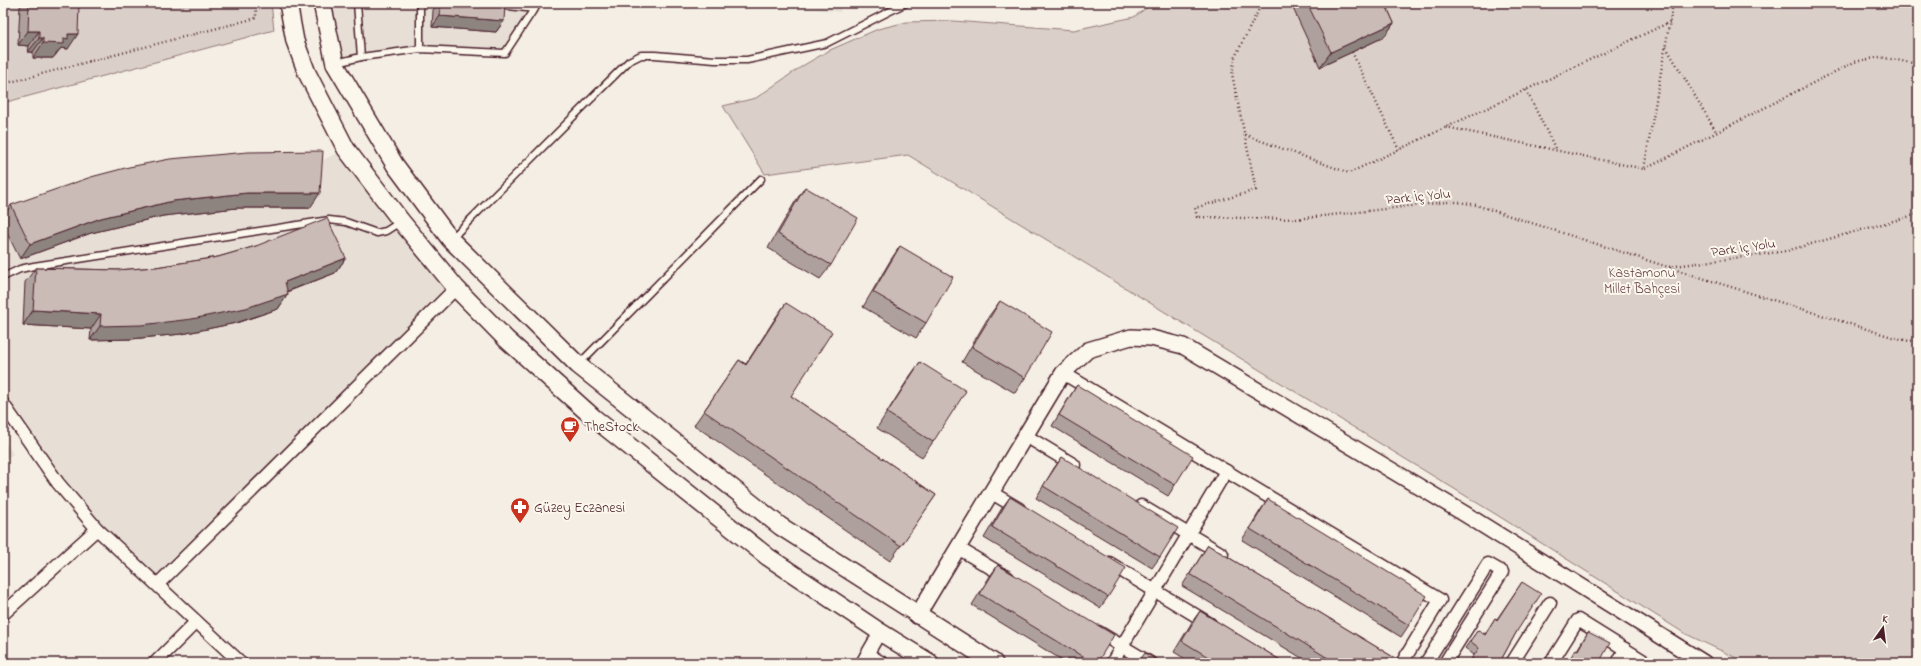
<svg xmlns="http://www.w3.org/2000/svg" width="1921" height="666" viewBox="0 0 1921 666" font-family="'Indie Flower',sans-serif">
	<style>
		.built { fill: #e7dfd6 }
		.green { fill: #dbd0c9; stroke: #92787a }
		.lines { fill: none; stroke-linecap: round; stroke-linejoin: round }
		.service-casing { stroke: #4a1f2b; stroke-width: 9 }
		.minor-casing { stroke: #4a1f2b; stroke-width: 15 }
		.tertiary-casing { stroke: #4a1f2b; stroke-width: 18 }
		.secondary-casing { stroke: #4a1f2b; stroke-width: 20 }
		.path { stroke: #4a1f2b; stroke-width: 2.5; stroke-dasharray: 1 3; stroke-linecap: butt }
		.service { stroke: #fbf7ec; stroke-width: 6 }
		.minor { stroke: #fbf7ec; stroke-width: 12 }
		.tertiary { stroke: #fbf7ec; stroke-width: 15 }
		.secondary { stroke: #fbf7ec; stroke-width: 17 }
		.wall { fill: #aea19d; stroke: #4a1f2b }
		.shaded-wall { fill: #8d837f; stroke: #4a1f2b }
		.building { fill: #cabbb6; stroke: #4a1f2b }
		.labels { text-anchor: middle; stroke-width: 4; stroke-linejoin: round; paint-order: stroke }
		.street-label { font-size: 14px; fill: #4a1f2b; stroke: #fbf7ec }
		.park-label { font-size: 14px; fill: #6e4b52; stroke: #fbf7ec }
		.poi-label { font-size: 14px; fill: #4a1f2b; stroke: #fbf7ec; text-anchor: start }
	</style>
	<rect width="100%" height="100%" fill="#f4eee4"/>
	<filter id="ink" filterUnits="userSpaceOnUse"><feTurbulence type="fractalNoise" baseFrequency=".025" numOctaves="2"/><feDisplacementMap in="SourceGraphic" scale="8" xChannelSelector="R" yChannelSelector="G"/><feConvolveMatrix kernelMatrix="1 2 1 2 8 2 1 2 1" color-interpolation-filters="sRGB"/></filter>
	<g filter="url(#ink)">
		<g class="built">
			<polygon points="322,3 538,3 505,53 420,49 335,64"/>
			<polygon points="769,3 841,3 840,12"/>
			<polygon points="346,149 456,288 158,584 97,529 3,404 3,219 312,165"/>
			<polygon points="3,439 13,454 3,461"/>
		</g>
		<g class="green">
			<polygon points="3,3 271,3 274,30 3,103"/>
			<polygon points="1153,3 1918,3 1918,663 1747,663 1684,633 1497,515 908,155 765,174 723,106 756,98 804,65 830,50 878,29 907,22 953,21 1074,30 1134,17"/>
		</g>
		<g class="lines">
			<defs>
				<g id="service">
					<polyline points="357,3 361,57"/>
					<polyline points="498,5 535,9"/>
					<polyline points="420,49 420,3"/>
					<polyline points="336,63 361,57 420,49 505,53 538,3"/>
					<polyline points="452,238 629,61 641,55 655,55 715,60 747,60 827,43 906,3"/>
					<polyline points="3,277 20,269 34,266 329,220 346,222 377,233 386,231 400,222"/>
					<polyline points="579,364 761,179"/>
				</g>
				<g id="minor">
					<polyline points="1063,373 1440,600 1402,663"/>
					<polyline points="3,404 58,483 97,529 241,663"/>
					<polyline points="1026,436 1074,465"/>
					<polyline points="992,493 1019,509"/>
					<polyline points="1141,506 1222,554"/>
					<polyline points="958,548 1008,578"/>
					<polyline points="1109,563 1210,624"/>
					<polyline points="158,584 456,288"/>
					<polyline points="3,614 97,529"/>
					<polyline points="1098,632 1150,663"/>
					<polyline points="867,654 882,663"/>
					<polyline points="155,663 196,622"/>
					<polyline points="862,663 880,632"/>
					<polyline points="1112,663 1226,471"/>
					<polyline points="1426,663 1488,564 1502,572 1445,663"/>
					<polyline points="1512,663 1550,603"/>
					<polyline points="1551,663 1578,620 1647,663"/>
					<polyline points="1618,663 1625,649"/>
				</g>
				<polyline id="tertiary" points="917,616 1063,373 1088,350 1131,337 1151,338 1183,346 1465,514 1704,663"/>
				<g id="secondary">
					<polyline points="288,3 295,41 307,73 346,149 401,221 456,288 506,339 594,418 768,557 880,632 930,663"/>
					<polyline points="322,3 335,64 395,165 450,239 578,365 780,526 994,663"/>
				</g>
			</defs>
			<use href="#service" class="service-casing"/>
			<use href="#minor" class="minor-casing"/>
			<use href="#tertiary" class="tertiary-casing"/>
			<use href="#secondary" class="secondary-casing"/>
			<g class="path">
				<polyline points="1262,3 1235,57 1232,74 1256,190 1195,208 1197,217 1296,219 1447,202 1459,202 1476,205 1668,267 1786,251 1918,214"/>
				<polyline points="1899,3 1918,6"/>
				<polyline points="1666,47 1717,133"/>
				<polyline points="1352,52 1399,150"/>
				<polyline points="3,84 256,18 256,3"/>
				<polyline points="1526,90 1556,150"/>
				<polyline points="1446,127 1644,169 1673,3"/>
				<polyline points="1245,135 1349,173 1670,22"/>
				<polyline points="1645,169 1854,62 1880,57 1918,64"/>
				<polyline points="1670,268 1892,337 1909,341 1918,340"/>
			</g>
			<use href="#service" class="service"/>
			<use href="#minor" class="minor"/>
			<use href="#tertiary" class="tertiary"/>
			<use href="#secondary" class="secondary"/>
		</g>
		<g class="wall">
			<polygon points="22,3 79,3 68,49 61,48 53,58 33,58 33,52 28,52 29,46 18,45 20,7"/>
			<polygon points="438,3 497,3 504,21 496,32 432,27 433,10"/>
			<polygon points="1292,3 1385,3 1394,23 1384,37 1320,67 1291,4"/>
			<polygon points="805,187 831,265 820,279 768,248 795,202"/>
			<polygon points="11,205 310,208 237,208 163,216 91,233 20,259 3,225 3,217"/>
			<polygon points="256,246 346,258 335,273 287,292 288,294 278,309 236,323 182,334 131,339 90,340 91,329 23,325 25,282 36,268 117,270 156,267 218,257"/>
			<polygon points="900,246 926,323 916,338 863,307 890,261"/>
			<polygon points="1000,301 1025,378 1015,393 962,362 989,316"/>
			<polygon points="786,303 791,396 936,495 890,561 694,425 739,360 746,364 776,317"/>
			<polygon points="920,362 933,442 922,457 877,428 910,376"/>
			<polygon points="1077,385 1175,485 1168,496 1052,426 1070,396"/>
			<polygon points="1062,457 1160,557 1152,568 1036,498 1054,468"/>
			<polygon points="1010,497 1108,597 1100,608 984,538 1002,508"/>
			<polygon points="1268,499 1409,625 1401,637 1242,540 1260,511"/>
			<polygon points="1208,545 1403,663 1310,663 1182,586 1201,556"/>
			<polygon points="998,565 1097,663 1067,663 972,605 990,576"/>
			<polygon points="1522,582 1517,631 1501,660 1499,663 1469,663 1474,655 1465,648 1478,630 1485,634 1495,618 1497,619"/>
			<polygon points="1200,611 1285,663 1192,663 1174,652 1192,622"/>
			<polygon points="1588,632 1599,663 1567,663 1576,649 1577,650"/>
		</g>
		<g class="shaded-wall">
			<polygon points="440,16 504,21 496,32 432,27"/>
			<polygon points="1394,23 1384,37 1320,67 1331,52"/>
			<polygon points="28,31 39,31 29,46 18,45"/>
			<polygon points="68,34 78,34 68,49 61,48 53,58 33,58 43,43 64,38"/>
			<polygon points="39,38 43,38 33,52 28,52"/>
			<polygon points="247,193 320,193 310,208 237,208 163,216 91,233 20,259 30,244 101,218 173,201"/>
			<polygon points="346,258 335,273 275,296 285,282"/>
			<polygon points="288,294 278,309 236,323 182,334 131,339 90,340 100,326"/>
			<polygon points="33,310 101,314 91,329 23,325"/>
		</g>
		<g class="building">
			<polygon points="29,3 79,3 78,34 68,34 68,39 64,38 64,44 43,43 43,38 39,38 39,31 28,31"/>
			<polygon points="441,3 497,3 505,4 504,21 440,16"/>
			<polygon points="1307,3 1385,3 1394,23 1331,52"/>
			<polygon points="323,151 320,193 247,193 173,201 101,218 30,244 11,205 91,177 129,167 170,159 248,152"/>
			<polygon points="805,187 858,218 831,265 778,234"/>
			<polygon points="327,218 346,258 285,282 288,294 246,308 192,319 141,325 100,326 101,314 33,310 36,268 117,270 156,267 218,257 256,246"/>
			<polygon points="900,246 953,277 926,323 873,292"/>
			<polygon points="1000,301 1052,332 1025,378 972,347"/>
			<polygon points="786,303 832,332 791,396 936,495 901,546 704,411 739,360 746,365"/>
			<polygon points="920,362 966,391 933,442 887,413"/>
			<polygon points="1077,385 1193,456 1175,485 1059,415"/>
			<polygon points="1062,457 1178,528 1160,557 1043,486"/>
			<polygon points="1010,497 1126,568 1108,597 992,527"/>
			<polygon points="1268,499 1427,596 1409,625 1250,529"/>
			<polygon points="1208,545 1403,663 1336,663 1190,574"/>
			<polygon points="998,565 1114,635 1097,663 1093,663 980,594"/>
			<polygon points="1522,582 1541,594 1517,631 1501,660 1499,659 1497,663 1469,663 1479,648 1470,641 1478,630 1485,635 1495,618 1497,620"/>
			<polygon points="1200,611 1285,663 1218,663 1182,641"/>
			<polygon points="1588,632 1610,643 1599,663 1572,663 1572,662 1569,660 1576,649 1578,650"/>
			<polygon points="1145,653 1162,663 1138,663"/>
			<polygon points="1639,659 1646,663 1637,663"/>
		</g>
	</g>
	<defs>
		<symbol id="cafe-pin" viewBox="-11 -11 22 30"><path d="M0 17L-7.5 6A9.5 9.5 0 1 1 7.5 6Z" fill="#c8321e" stroke="#fbf7ec"/><path d="M-5.5-4.5H6V0H3Q3 3.5 0 3.5H-2.5Q-5.5 3.5-5.5 0ZM3-3.2v2h1.7v-2ZM-6 4.5H4V6H-6Z" fill="#fff"/></symbol>
		<symbol id="pharmacy-pin" viewBox="-11 -11 22 30"><path d="M0 17L-7.5 6A9.5 9.5 0 1 1 7.5 6Z" fill="#c8321e" stroke="#fbf7ec"/><path d="M-2-6h4v4h4v4h-4v4h-4v-4h-4v-4h4Z" fill="#fff"/></symbol>
	</defs>
	<g fill-rule="evenodd">
		<use href="#cafe-pin" x="559" y="415" width="22" height="30"/>
		<use href="#pharmacy-pin" x="509" y="496" width="22" height="30"/>
	</g>
	<g class="labels">
		<g class="street-label">
			<text transform="translate(1418 196) rotate(-6)" y="5">Park İç Yolu</text>
			<text transform="translate(1743 247) rotate(-8)" y="5">Park İç Yolu</text>
		</g>
		<g class="park-label">
			<text x="1642" y="277">Kastamonu<tspan x="1642" dy="16">Millet Bahçesi</tspan></text>
		</g>
		<g class="poi-label">
			<text x="584" y="431">TheStock</text>
			<text x="534" y="512">Güzey Eczanesi</text>
		</g>
	</g>
	<rect width="1921" height="666" fill="none" stroke="#fbf7ec" stroke-width="16"/>
	<rect x="8" y="8" width="1905" height="650" fill="none" stroke="#4a1f2b" stroke-width="1.5" filter="url(#ink)"/>
	<g transform="translate(1883 628) rotate(14)" stroke="#fbf7ec" stroke-width="3" paint-order="stroke">
	<path d="M0-3L7 15L0 10L-7 15Z" fill="#4a1f2b"/>
	<text y="-6" font-size="11" font-weight="bold" text-anchor="middle" fill="#4a1f2b">K</text>
	</g>
</svg>
